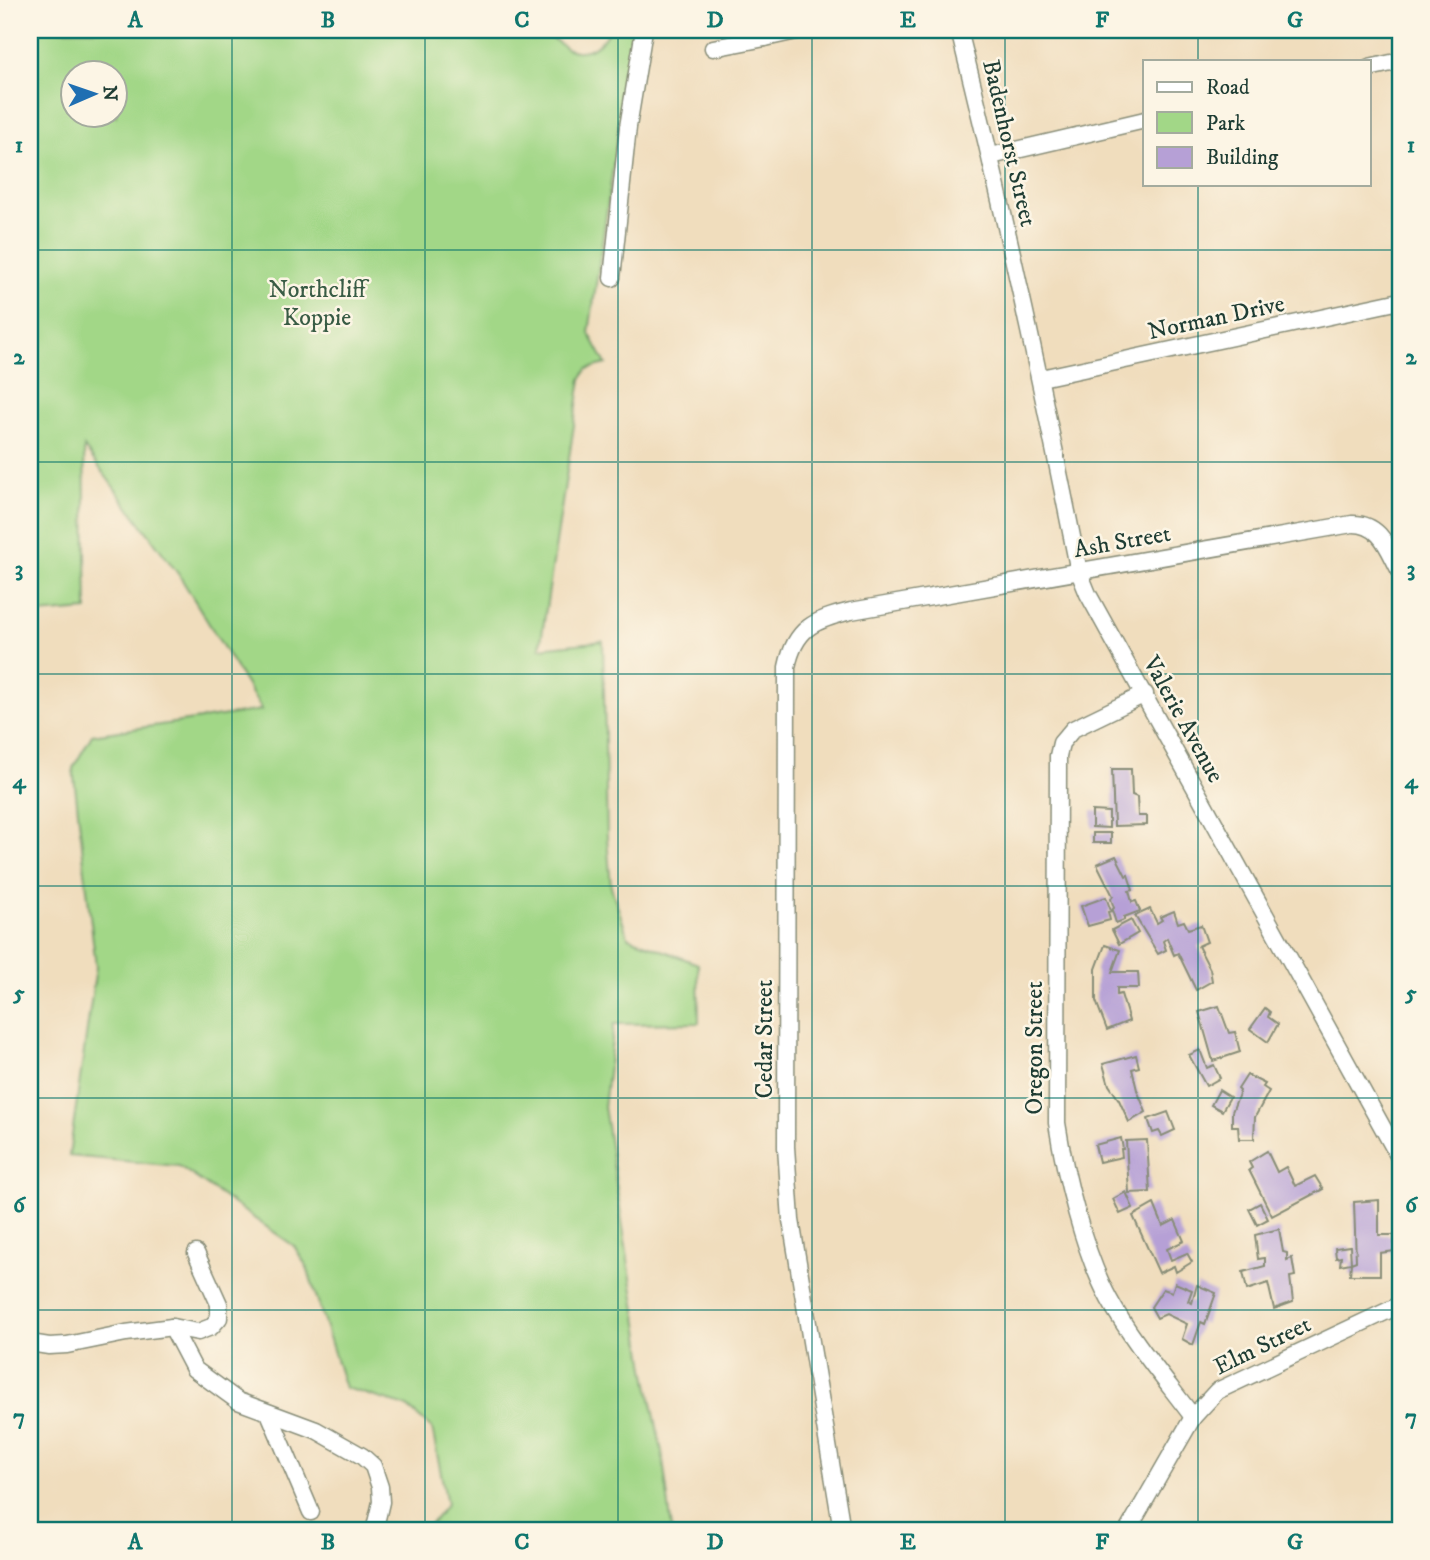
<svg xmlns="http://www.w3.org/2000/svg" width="1430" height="1560" viewBox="0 0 1430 1560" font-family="'IM FELL DW Pica',serif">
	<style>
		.green { fill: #a2d787; stroke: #608a5e; stroke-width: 2; fill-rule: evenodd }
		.building { fill: #b6a0d6 }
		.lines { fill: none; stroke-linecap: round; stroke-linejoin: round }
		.minor-casing { stroke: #888d78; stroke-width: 19 }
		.minor { stroke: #fff; stroke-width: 16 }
		.grid { fill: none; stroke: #0f766e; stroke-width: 2; stroke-opacity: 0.55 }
		.labels { text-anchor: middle; stroke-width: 5; stroke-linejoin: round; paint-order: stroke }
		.street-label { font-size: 24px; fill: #1f3d34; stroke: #fcf5e5 }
		.park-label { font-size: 24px; fill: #395c45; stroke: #fcf5e5 }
		.neatline { fill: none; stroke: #0f766e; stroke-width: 2.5 }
		.grid-label { font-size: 23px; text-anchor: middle; font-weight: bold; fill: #0f766e }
	</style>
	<rect width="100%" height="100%" fill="#fcf5e5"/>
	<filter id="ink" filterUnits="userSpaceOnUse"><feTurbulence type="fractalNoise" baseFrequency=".0143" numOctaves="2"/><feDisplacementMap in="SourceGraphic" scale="14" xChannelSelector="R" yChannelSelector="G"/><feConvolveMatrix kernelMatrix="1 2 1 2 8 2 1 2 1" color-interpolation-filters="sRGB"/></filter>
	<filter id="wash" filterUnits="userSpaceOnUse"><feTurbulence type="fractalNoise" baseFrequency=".00686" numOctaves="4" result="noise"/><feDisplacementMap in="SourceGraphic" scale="28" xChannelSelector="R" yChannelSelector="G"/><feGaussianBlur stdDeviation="1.57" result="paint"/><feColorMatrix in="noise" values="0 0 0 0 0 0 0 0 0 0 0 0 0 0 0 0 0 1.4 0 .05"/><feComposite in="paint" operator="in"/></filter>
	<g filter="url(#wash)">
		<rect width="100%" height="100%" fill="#f0ddbd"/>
		<path class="green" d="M30 30H517C528 36 539 33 549 37 556 40 562 46 568 49 586 56 602 45 609 30H633L589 333 606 364 587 369 581 379 540 648 603 641 607 837 611 887 628 937 698 964 699 1023 614 1024 604 1107 646 1374 662 1452 672 1530H426L447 1504 432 1428 406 1406 345 1388 307 1267 294 1246 179 1166 69 1156 96 967 73 768 92 735 262 710 179 575 84 447 87 610 38 614 30 607ZM74 74H116V116H74Z"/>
		<g id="blocks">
			<g class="building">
				<polygon points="1112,769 1131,769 1132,795 1137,797 1138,816 1147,816 1147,825 1114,826"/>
				<polygon points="1092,811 1109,812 1109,828 1092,827"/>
				<rect x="1093" y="833" width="18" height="10"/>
				<polygon points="1116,856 1126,876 1128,875 1133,890 1129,891 1132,902 1136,901 1140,911 1124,917 1124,920 1116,923 1112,910 1114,908 1111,899 1113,896 1097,864"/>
				<polygon points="1106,897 1111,911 1108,912 1110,920 1088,926 1081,906"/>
				<polygon points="1150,909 1157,923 1162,920 1160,917 1174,911 1178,923 1184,921 1188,929 1201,925 1207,942 1198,946 1210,969 1212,981 1196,990 1178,953 1174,955 1167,938 1163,941 1166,950 1158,954 1135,916"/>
				<polygon points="1131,920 1138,933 1119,944 1112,930"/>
				<polygon points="1105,945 1120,950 1112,972 1138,972 1139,988 1117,988 1117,995 1121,994 1129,1021 1107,1030 1096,1001 1096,969"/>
				<polygon points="1219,1006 1229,1033 1235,1032 1240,1052 1213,1061 1199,1012"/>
				<polygon points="1265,1008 1270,1012 1268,1017 1278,1024 1268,1042 1250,1029"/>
				<polygon points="1200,1050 1207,1068 1214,1065 1220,1078 1206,1086 1189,1055"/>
				<polygon points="1136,1055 1139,1067 1132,1069 1137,1090 1146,1112 1129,1122 1119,1100 1109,1085 1103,1064"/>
				<polygon points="1247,1075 1265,1084 1263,1087 1269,1091 1255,1117 1254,1139 1239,1139 1238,1126 1232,1126 1232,1112 1240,1091 1238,1089"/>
				<polygon points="1219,1090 1230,1097 1222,1111 1211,1105"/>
				<polygon points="1168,1112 1175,1130 1162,1136 1159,1131 1153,1133 1148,1119"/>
				<polygon points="1121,1138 1123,1149 1121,1149 1122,1157 1099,1162 1095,1145"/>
				<polygon points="1147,1140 1150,1192 1129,1193 1126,1141"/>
				<polygon points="1267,1151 1277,1172 1286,1167 1295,1186 1315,1176 1323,1189 1272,1216 1249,1170 1252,1168 1249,1162"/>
				<polygon points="1126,1192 1133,1208 1120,1214 1113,1199"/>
				<polygon points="1379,1200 1379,1235 1394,1235 1395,1251 1380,1253 1380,1275 1350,1275 1351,1263 1356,1261 1354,1202"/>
				<polygon points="1260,1203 1268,1219 1257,1225 1249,1209"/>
				<polygon points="1154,1204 1163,1226 1175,1220 1184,1241 1167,1249 1171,1260 1187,1253 1192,1262 1176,1272 1174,1266 1159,1273 1133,1216"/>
				<polygon points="1279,1229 1283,1252 1287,1253 1287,1260 1292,1258 1295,1276 1290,1277 1293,1302 1274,1309 1268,1283 1247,1290 1243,1272 1265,1266 1265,1258 1258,1259 1255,1235"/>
				<polygon points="1350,1246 1351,1263 1340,1265 1341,1257 1336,1258 1335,1248"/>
				<polygon points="1175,1283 1192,1290 1188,1301 1192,1303 1197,1285 1216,1293 1205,1324 1201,1322 1193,1345 1182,1339 1187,1324 1166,1314 1157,1318 1151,1307 1163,1289 1172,1292"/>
			</g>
		</g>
	</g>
	<g filter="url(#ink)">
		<use href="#blocks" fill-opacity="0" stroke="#888d78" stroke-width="2"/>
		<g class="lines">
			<defs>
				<g id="minor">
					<path d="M959 30C1004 209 1043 390 1079 572L1088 594 1400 1159"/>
					<polyline points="765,38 801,30"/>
					<polyline points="713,48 765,38 763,30"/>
					<polyline points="1369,68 1400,61"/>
					<polyline points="991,156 1145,120"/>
					<polyline points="612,278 628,127 644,30"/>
					<polyline points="1041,378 1400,301"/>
					<path d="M1145 694 1073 729 1061 743 1058 756 1057 1123C1065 1175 1084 1253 1109 1299 1130 1338 1166 1381 1193 1417"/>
					<polyline points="172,1327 194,1369 238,1401 316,1430 362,1456 373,1466 380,1487 381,1502 376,1523"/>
					<polyline points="30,1343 49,1346 67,1345 126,1333 172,1327 198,1332 211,1327 219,1318 219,1304 196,1253"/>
					<polyline points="269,1413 311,1512"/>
					<path d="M842 1530 791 1220 786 1147 787 667C795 628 814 620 851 611L1352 524C1381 523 1388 549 1400 571"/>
					<polyline points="1128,1530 1193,1417 1217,1391 1400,1305"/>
				</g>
			</defs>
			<use href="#minor" class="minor-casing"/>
			<use href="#minor" class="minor"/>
		</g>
	</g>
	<path class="grid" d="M232 30V1530M425 30V1530M618 30V1530M812 30V1530M1005 30V1530M1198 30V61M1198 184V1530M30 250H1400M30 462H1400M30 674H1400M30 886H1400M30 1098H1400M30 1310H1400"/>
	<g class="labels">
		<g class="street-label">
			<text transform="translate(1010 143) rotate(77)" y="8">Badenhorst Street</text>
			<text transform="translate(1216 317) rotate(-12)" y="8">Norman Drive</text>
			<text transform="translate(1122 541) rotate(-10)" y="8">Ash Street</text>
			<text transform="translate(1184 719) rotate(61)" y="8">Valerie Avenue</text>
			<text transform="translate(764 1039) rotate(-90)" y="8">Cedar Street</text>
			<text transform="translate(1034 1048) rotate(-90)" y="8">Oregon Street</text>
			<text transform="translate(1262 1345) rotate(-26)" y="8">Elm Street</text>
		</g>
		<g class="park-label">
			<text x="317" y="297">Northcliff<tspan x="317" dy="28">Koppie</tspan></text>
		</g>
	</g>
	<rect width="1430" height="1560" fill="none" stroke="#fcf5e5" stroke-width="77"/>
	<rect x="1143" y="60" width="228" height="126" fill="#fcf5e5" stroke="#a4ab9e" stroke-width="2"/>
	<rect x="1157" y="82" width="35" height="10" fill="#ffffff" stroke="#a4ab9e" stroke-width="2"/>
	<text x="1206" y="94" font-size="21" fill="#1f3d34">Road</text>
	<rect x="1157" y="112" width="35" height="21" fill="#a2d787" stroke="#a4ab9e" stroke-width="2"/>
	<text x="1206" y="130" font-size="21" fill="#1f3d34">Park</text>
	<rect x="1157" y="147" width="35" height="21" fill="#b6a0d6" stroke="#a4ab9e" stroke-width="2"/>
	<text x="1206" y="164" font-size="21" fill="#1f3d34">Building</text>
	<g transform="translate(94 94) rotate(88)"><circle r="33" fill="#fcf5e5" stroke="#a4ab9e" stroke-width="2"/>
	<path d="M0-5L12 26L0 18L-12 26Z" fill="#1f6fb2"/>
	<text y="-10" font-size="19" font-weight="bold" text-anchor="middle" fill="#1f3d34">N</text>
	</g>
	<rect x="38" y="38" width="1354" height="1484" class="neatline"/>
	<g class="grid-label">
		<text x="135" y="27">A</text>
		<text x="328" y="27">B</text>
		<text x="522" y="27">C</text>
		<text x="715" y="27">D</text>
		<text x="908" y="27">E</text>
		<text x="1102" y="27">F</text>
		<text x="1295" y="27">G</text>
		<text x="19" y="152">1</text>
		<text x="1411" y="152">1</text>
		<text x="19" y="364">2</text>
		<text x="1411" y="364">2</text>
		<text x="19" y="576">3</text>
		<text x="1411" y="576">3</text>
		<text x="19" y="788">4</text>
		<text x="1411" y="788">4</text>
		<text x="19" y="1000">5</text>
		<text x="1411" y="1000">5</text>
		<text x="19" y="1212">6</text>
		<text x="1411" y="1212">6</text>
		<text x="19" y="1424">7</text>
		<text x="1411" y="1424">7</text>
		<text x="135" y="1549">A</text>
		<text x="328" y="1549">B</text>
		<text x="522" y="1549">C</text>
		<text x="715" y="1549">D</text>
		<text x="908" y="1549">E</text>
		<text x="1102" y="1549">F</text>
		<text x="1295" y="1549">G</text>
	</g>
</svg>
